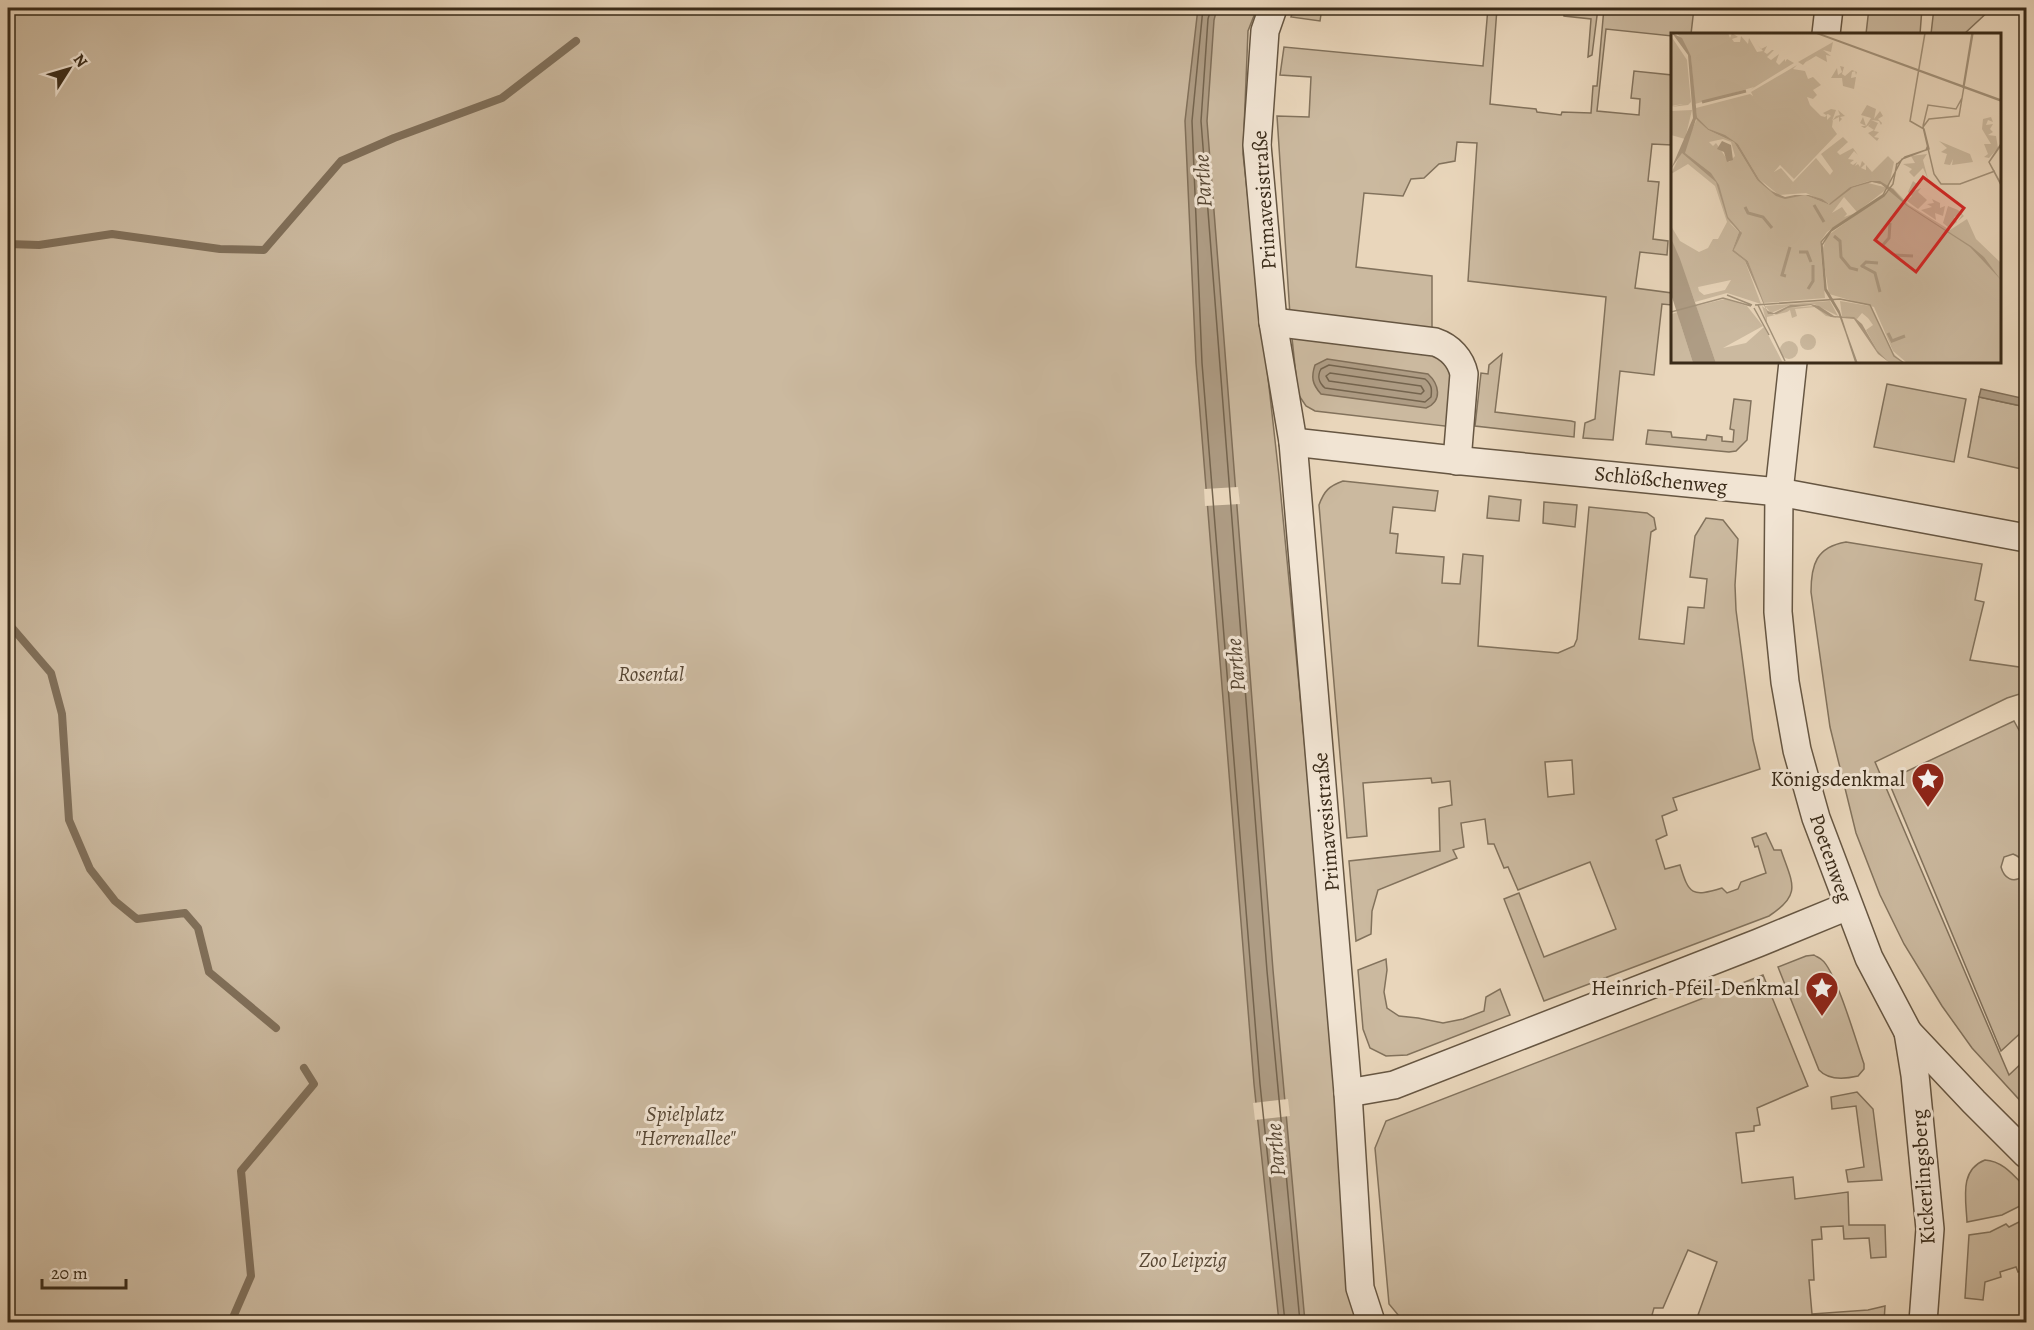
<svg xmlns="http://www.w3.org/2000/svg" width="2034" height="1330" viewBox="0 0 2034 1330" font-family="Alegreya,serif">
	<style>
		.green { fill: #cbb99f; stroke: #82725c; stroke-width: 1.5; fill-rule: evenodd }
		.water { fill: #ae9c84; stroke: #806f59; stroke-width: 1.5 }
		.pier { fill: #e9d6bb }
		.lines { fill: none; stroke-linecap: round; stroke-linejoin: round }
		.shore { stroke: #74644e; stroke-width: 1.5 }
		.stream { stroke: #806f59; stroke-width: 8 }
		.minor-casing { stroke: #665642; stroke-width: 30 }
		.minor { stroke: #f1e4d3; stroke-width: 27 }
		.labels { text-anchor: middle; stroke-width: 6; stroke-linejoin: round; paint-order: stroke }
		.street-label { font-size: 21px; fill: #3a2b19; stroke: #f1e4d3 }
		.park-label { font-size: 21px; font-style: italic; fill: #574734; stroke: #f1e4d3 }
		.poi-label { font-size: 21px; fill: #3a2b19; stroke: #f1e4d3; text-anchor: end }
		.water-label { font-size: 22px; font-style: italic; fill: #574734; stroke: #f1e4d3 }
		.inset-river { fill: none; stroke: #ae9c84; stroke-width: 3 }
		.inset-road { fill: none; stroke: #a3927a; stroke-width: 1.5 }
		.view { fill: #d62828; fill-opacity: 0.15; stroke: #d62828; stroke-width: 3 }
		.inset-edge { fill: none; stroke: #3a2b19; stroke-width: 3 }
	</style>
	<rect width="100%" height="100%" fill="#e9d6bb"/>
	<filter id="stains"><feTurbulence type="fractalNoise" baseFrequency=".00333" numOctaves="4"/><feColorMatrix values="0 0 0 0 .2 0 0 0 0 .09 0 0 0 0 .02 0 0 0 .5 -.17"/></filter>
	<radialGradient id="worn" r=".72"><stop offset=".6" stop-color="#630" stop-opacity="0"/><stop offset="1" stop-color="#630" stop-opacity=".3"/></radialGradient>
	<g class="green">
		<polygon points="8,8 1257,8 1248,31 1243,154 1279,476 1338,1094 1357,1322 8,1322"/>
		<polygon points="1294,8 1322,8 1320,21 1291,17"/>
		<polygon points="1488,8 1497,8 1490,104 1536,109 1537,112 1561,115 1562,112 1591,113 1593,86 1597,86 1604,8 1694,8 1691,34 1672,34 1672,36 1606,29 1597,111 1639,115 1640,99 1631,98 1634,71 1672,75 1672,145 1652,144 1648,181 1659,182 1653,239 1668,241 1667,255 1640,252 1635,288 1672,293 1672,305 1662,304 1654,375 1620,371 1613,440 1583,438 1585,423 1595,419 1606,297 1468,281 1477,143 1457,142 1455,161 1439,164 1424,178 1411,179 1403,196 1364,193 1356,267 1432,276 1432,333 1290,315 1277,116 1309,117 1311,77 1280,75 1284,47 1483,66"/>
		<polygon points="1564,8 1598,8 1592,55 1588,57 1591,19 1564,16"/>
		<polygon points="1869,8 1922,8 1920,34 1866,34"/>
		<polygon points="1934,8 1992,8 1964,34 1931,34"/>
		<polygon points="1292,338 1434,355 1445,362 1453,373 1453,427 1315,411 1306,406 1298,394"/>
		<polygon points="1502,354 1495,412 1571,421 1575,422 1574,437 1475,426 1481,373 1488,374 1489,365"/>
		<polygon points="1887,384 1966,399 1954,462 1874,447"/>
		<polygon points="1979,397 2026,407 2026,470 1968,457"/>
		<polygon points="1734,399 1751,401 1747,440 1736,451 1729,452 1646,444 1648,430 1671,432 1672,437 1706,440 1707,435 1722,437 1722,441 1733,442 1734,430 1730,429"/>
		<path d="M1343 481 1438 491 1435 511 1393 507 1390 533 1398 534 1396 553 1444 557 1442 583 1460 584 1463 554 1483 556 1478 646 1558 653 1574 646 1577 639 1589 507 1647 513 1654 518 1656 529 1651 532 1639 639 1684 644 1688 607 1704 608 1707 579 1690 577 1695 536 1706 518 1723 520 1738 539 1735 585 1736 610 1753 740 1760 769 1673 798 1677 810 1662 816 1667 835 1656 840 1665 869 1680 865C1689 895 1692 897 1722 888L1727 893 1738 889 1741 882 1766 873 1758 846 1755 847 1752 838 1766 833 1774 850H1781C1792 883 1803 894 1769 916L1544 1001 1504 899 1519 893 1544 957 1616 929 1590 862 1518 890 1508 867 1504 868 1494 844H1488L1485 819 1461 823 1464 847 1453 850 1457 858 1378 890 1372 911 1371 934 1356 941 1349 861 1440 851 1439 808 1452 805 1450 781 1432 783 1431 778 1363 783 1367 836 1347 838 1319 505C1324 491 1329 486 1343 481ZM1572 760 1574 794 1548 797 1545 762Z"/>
		<polygon points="1489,496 1521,500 1519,521 1487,518"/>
		<polygon points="1544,502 1577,505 1575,527 1543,523"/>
		<path d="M1846 542 1982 564 1975 600 1984 602 1970 660 2026 668V692L2007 698 1875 762 2009 1075 2026 1059V1107L1972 1048 1942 1006 1904 944 1880 895 1856 833 1830 727 1811 592C1811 565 1816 547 1846 542Z"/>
		<path d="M2014 721 2026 743V1028L2001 1051 1888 780ZM2013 854C2023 858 2029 867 2023 876 2013 884 2004 878 2001 867L2004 857Z"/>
		<path d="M1814 955C1817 957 1820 958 1822 960 1836 971 1857 1044 1864 1064V1069L1858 1076C1845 1079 1829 1081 1819 1070L1778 967 1806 956Z"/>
		<polygon points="1386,959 1387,970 1384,992 1387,1008 1399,1016 1418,1018 1443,1023 1463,1019 1484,1011 1486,997 1500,989 1510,1015 1407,1055 1386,1056 1370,1048 1363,1029 1358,970"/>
		<polygon points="1763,975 1808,1086 1757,1108 1760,1125 1754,1126 1754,1131 1736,1133 1742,1183 1793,1177 1795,1199 1848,1192 1849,1225 1885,1225 1886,1257 1871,1258 1869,1238 1844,1239 1843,1226 1821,1227 1822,1239 1812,1240 1814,1280 1809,1280 1812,1314 1868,1310 1885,1306 1884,1322 1768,1322 1757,1318 1755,1322 1720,1322 1698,1315 1717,1262 1688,1250 1663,1308 1654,1308 1650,1322 1404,1322 1389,1304 1375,1148 1386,1121"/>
		<polygon points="1857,1092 1873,1109 1882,1180 1848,1182 1846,1170 1864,1167 1856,1106 1832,1109 1831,1097"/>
		<path d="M1985 1160C2003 1161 2014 1176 2026 1188V1203L2002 1215 1967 1222C1966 1199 1959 1170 1985 1160Z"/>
		<polygon points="2026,1215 2026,1269 2018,1272 2016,1267 2000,1272 2001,1277 1985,1282 1983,1300 1965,1298 1969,1235 1990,1232 2006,1224 2009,1227 2023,1220 2023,1217"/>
	</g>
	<g class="water">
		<polygon points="1198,8 1217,8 1214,20 1207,121 1273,970 1305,1322 1279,1322 1254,1084 1196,363 1185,121"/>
		<path d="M1327 359 1428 374C1439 384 1443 401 1426 408L1321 394C1312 384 1311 377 1315 365Z"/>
		<polygon points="1981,389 2026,399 2026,407 1979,397"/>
	</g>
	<g class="pier">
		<polygon points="1238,487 1240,504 1205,506 1204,489"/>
		<polygon points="1288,1099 1290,1116 1255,1120 1253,1103"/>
	</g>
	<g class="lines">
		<g class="shore">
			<polyline points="1203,8 1192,121 1202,363 1260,1084 1285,1322"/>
			<polyline points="1211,8 1208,19 1201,121 1267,971 1300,1322"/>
			<path d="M1329 365 1425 379C1432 385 1432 389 1431 397L1425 402 1325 388C1319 383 1317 376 1321 369Z"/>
			<polygon points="1330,373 1421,386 1424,391 1421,394 1329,381 1326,376"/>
		</g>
		<g class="stream">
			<polyline points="8,244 39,245 112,234 220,249 264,250 341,161 394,138 502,98 576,41"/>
			<polyline points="8,623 51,673 62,714 69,820 90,869 115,901 137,919 185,913 198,928 209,972 276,1028"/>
			<polyline points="231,1322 251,1276 241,1171 314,1084 304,1068"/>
		</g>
		<defs>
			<g id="minor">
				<polyline points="1273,8 1265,31 1257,145 1273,322 1293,442 1348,1093 1360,1288 1371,1322"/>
				<polyline points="1826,34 1829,8"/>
				<path d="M1273 322 1435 342C1450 347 1461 359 1464 374L1457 461"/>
				<polyline points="1793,362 1779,492 1778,612 1785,682 1797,750 1816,818 1869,958 1908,1032 1974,1102 2026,1154"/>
				<polyline points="1293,442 1463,461 1779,492 2026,538"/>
				<polyline points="1908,1032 1915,1075 1930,1229 1923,1322"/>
				<polyline points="1348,1093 1394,1085 1758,943 1848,906"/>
			</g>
		</defs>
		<use href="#minor" class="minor-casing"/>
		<use href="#minor" class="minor"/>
	</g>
	<defs>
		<symbol id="sight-pin" viewBox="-11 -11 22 30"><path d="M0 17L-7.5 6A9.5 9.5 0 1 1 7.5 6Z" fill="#8f2418" stroke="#f1e4d3"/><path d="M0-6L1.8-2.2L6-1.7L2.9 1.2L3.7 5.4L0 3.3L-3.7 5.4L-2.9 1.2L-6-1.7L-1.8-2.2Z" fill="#fff"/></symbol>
	</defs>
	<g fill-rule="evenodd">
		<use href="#sight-pin" x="1909" y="760" width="38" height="52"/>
		<use href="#sight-pin" x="1803" y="969" width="38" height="52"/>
	</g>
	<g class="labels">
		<g class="street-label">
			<text transform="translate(1264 200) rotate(-94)" y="7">Primavesistraße</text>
			<text transform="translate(1661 480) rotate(6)" y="7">Schlößchenweg</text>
			<text transform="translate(1326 822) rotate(-95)" y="7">Primavesistraße</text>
			<text transform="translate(1831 858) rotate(71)" y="7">Poetenweg</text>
			<text transform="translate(1923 1177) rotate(-94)" y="7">Kickerlingsberg</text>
		</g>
		<g class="park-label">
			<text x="651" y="681">Rosental</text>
			<text x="685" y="1121">Spielplatz<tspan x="685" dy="24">"Herrenallee"</tspan></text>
			<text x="1183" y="1267">Zoo Leipzig</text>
		</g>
		<g class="poi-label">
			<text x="1905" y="786">Königsdenkmal</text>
			<text x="1799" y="995">Heinrich-Pfeil-Denkmal</text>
		</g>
		<g class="water-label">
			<text transform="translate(1202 181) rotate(-94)" y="8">Parthe</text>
			<text transform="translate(1235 665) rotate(-95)" y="8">Parthe</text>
			<text transform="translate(1275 1150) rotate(-95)" y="8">Parthe</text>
		</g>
	</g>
	<g transform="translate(1671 33)">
		<rect width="330" height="330" fill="#e9d6bb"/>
		<path d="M6 0H57L59 5 61 0 67 4 61 6 63 9H69L70 3 77 11 78 5 86 19 92 18 86 11 90 16 96 13 93 19 96 21 101 17H103L96 24 100 27 108 21 105 29 108 32 114 26V29L116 26 123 30 79 57 83 54 24 71 20 23ZM0 3 16 27 20 69 17 72 0 74 12 71 0 73ZM162 9 160 19 152 17 160 23 155 22 156 29 145 23 135 29 140 23 132 32 127 29ZM126 32 122 36 134 38 137 46 142 44 150 52 142 57 146 62 142 66 136 64 139 72 150 83 154 84 156 82V87L160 83 157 81 155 82 152 80 160 76 165 77 161 88 165 83 169 82 167 77 174 83 169 84 171 86 168 89V84L162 87 161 94 166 101 123 146 109 132 103 139 110 135 122 149 145 125 159 142 162 138 150 121 172 104 177 109 166 119 169 122 182 115 187 122 183 118 177 126 183 127 179 130 182 132 186 129 184 133 187 131 189 134 191 128 194 131 190 135 195 137V132L201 139 217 123 223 129 218 153 198 148 179 154 159 171 135 160 108 162 88 146 67 111 39 97 26 84 25 75 79 61 82 63 80 59ZM169 33 173 34 171 41 174 43 181 37 186 39 185 42 184 38 181 39 180 45 185 44 183 56 172 53 171 45H160L166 35 167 42 171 39ZM196 72 205 76 203 86 209 78 212 83 207 86 211 90 210 92 208 88 200 87 207 90 203 98 208 99 203 104 208 105 206 108 197 100 203 97 197 93 200 90 194 95H193L190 93H195L189 90 192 84 195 93 200 85 190 82ZM21 77 14 106 0 102V78ZM320 84 322 89 317 87 315 92 322 91 319 96 322 99 317 102 325 103 327 115 318 125 313 124 317 121 313 111H320L311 96 312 86ZM26 86 37 97 63 109 86 147 112 165 134 162 159 172 178 156 197 150 217 155 186 179 173 164 161 180 171 174 176 181 173 184 182 181 156 199 149 209 154 265 92 270 77 228 63 217 70 198 58 189 68 199 61 218 74 228 90 271 56 260 24 269 0 205V193L9 208 28 219 37 215 42 206H47L56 189 44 153 17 131 0 141ZM52 106 60 109 64 123 58 129 45 110 42 113 38 109ZM60 247 54 257 33 262 28 258 27 254ZM268 108 299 121 302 129 281 132 282 126 279 132 273 131 276 121 270 119 276 115ZM256 121 252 127 257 146 252 135 243 144 238 139 241 136 232 131 244 130 240 123ZM242 148 246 151 243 158 250 155 247 159 256 167 247 176 236 168 241 163 237 159ZM222 155 238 172 279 197 296 186 305 206 330 230V330H236L222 318 203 274 158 261 151 218 156 203ZM261 166 269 170V175L274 173 272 183 264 180 265 187 250 177 261 174 256 171 263 170ZM277 173 287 177 293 183 287 188 291 182 283 184 286 189 278 195 272 190ZM54 266 76 273 92 293 52 315 75 310 93 294 112 330H45L25 273ZM159 268 167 283 143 271 119 272 100 280 94 273ZM169 268 199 273 220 318 232 330H219L206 317 195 297 202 292 197 285 191 280 186 286 171 283ZM91 273 103 282 117 275 143 273 167 285 155 283 144 274 124 276 126 283 121 285 119 277 116 279 96 284V291ZM7 279 9 289 22 330H0V281ZM129 309a8 8 0 1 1 16 0a8 8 0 1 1-16 0ZM109 317a9 9 0 1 1 18 0a9 9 0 1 1-18 0Z" fill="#cbb99f" fill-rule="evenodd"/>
		<path d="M1 0 11 5 20 23 26 84 38 96 54 102 67 111 88 146 100 158 114 164 124 162H138L151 166 158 171 179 154 199 148H209L222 156 236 172 300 213 313 224 330 247 299 214 236 173 210 151 201 149 181 155 159 172 134 162 114 166 105 163 86 147 63 109 37 97 25 86 14 120 40 140 48 152 57 184 71 200 63 217 77 228 96 278 103 280 119 272 140 271 148 273 163 283 183 284 191 291 206 317 219 330 207 321 183 286 160 284 140 272 117 275 106 281H97L74 228 61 218 68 199 56 185 45 149 11 120 0 136 22 85 17 22ZM51 108 60 112 62 127 56 129 53 119 46 116ZM0 205 9 226 45 330H22L0 261Z" fill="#ae9c84"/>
		<path class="inset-river" d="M31 69 75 58M143 172 153 189M74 174 77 180 92 184 101 195M163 203 169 208 170 224 179 235 187 237M211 213 218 205 219 190M128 219H136L140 229M223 222 242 223M191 233 204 240 209 259M190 234 195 229 207 230M115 243 111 242 119 214M137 256 142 248V232M217 300 221 308 234 303"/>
		<path class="inset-road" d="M145 0 330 68M146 0 330 67M302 0 288 83 258 86 252 94 263 141 270 151H289L324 138M292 55 301 0M252 93 257 72 285 76 291 65M330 111 318 129 330 152M330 112 318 129 330 151M225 132 234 124 258 116 253 96 239 88 254 0M56 262 81 272M84 272 169 266 199 272 223 323 233 330M87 272 114 328M83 275 98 302M0 279 52 265 80 273M185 330 168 278 155 256 151 212 160 198 213 163 222 151 226 130M186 330 168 280 154 257 150 209 162 195 212 162 231 126 255 117 257 112"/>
		<path class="view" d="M252 144 293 175 245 239 204 207Z"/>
		<rect width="330" height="330" class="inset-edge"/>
	</g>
	<rect width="2034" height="1330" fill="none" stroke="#e9d6bb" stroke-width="30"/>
	<rect x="9" y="9" width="2016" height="1312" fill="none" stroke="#3a2b19" stroke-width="3"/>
	<rect x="15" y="15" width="2004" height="1300" fill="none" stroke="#3a2b19" stroke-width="1.5"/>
	<g transform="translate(69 69) rotate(53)" stroke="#f1e4d3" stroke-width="4.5" paint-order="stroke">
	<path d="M0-4.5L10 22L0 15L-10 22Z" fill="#3a2b19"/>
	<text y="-9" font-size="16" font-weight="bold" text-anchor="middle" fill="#3a2b19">N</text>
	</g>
	<path d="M42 1279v9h84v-9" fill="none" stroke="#3a2b19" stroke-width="3"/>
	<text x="51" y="1279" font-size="18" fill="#3a2b19" stroke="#f1e4d3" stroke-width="4.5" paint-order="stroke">20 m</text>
	<rect width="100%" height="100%" filter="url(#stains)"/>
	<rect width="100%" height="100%" fill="url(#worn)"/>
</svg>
